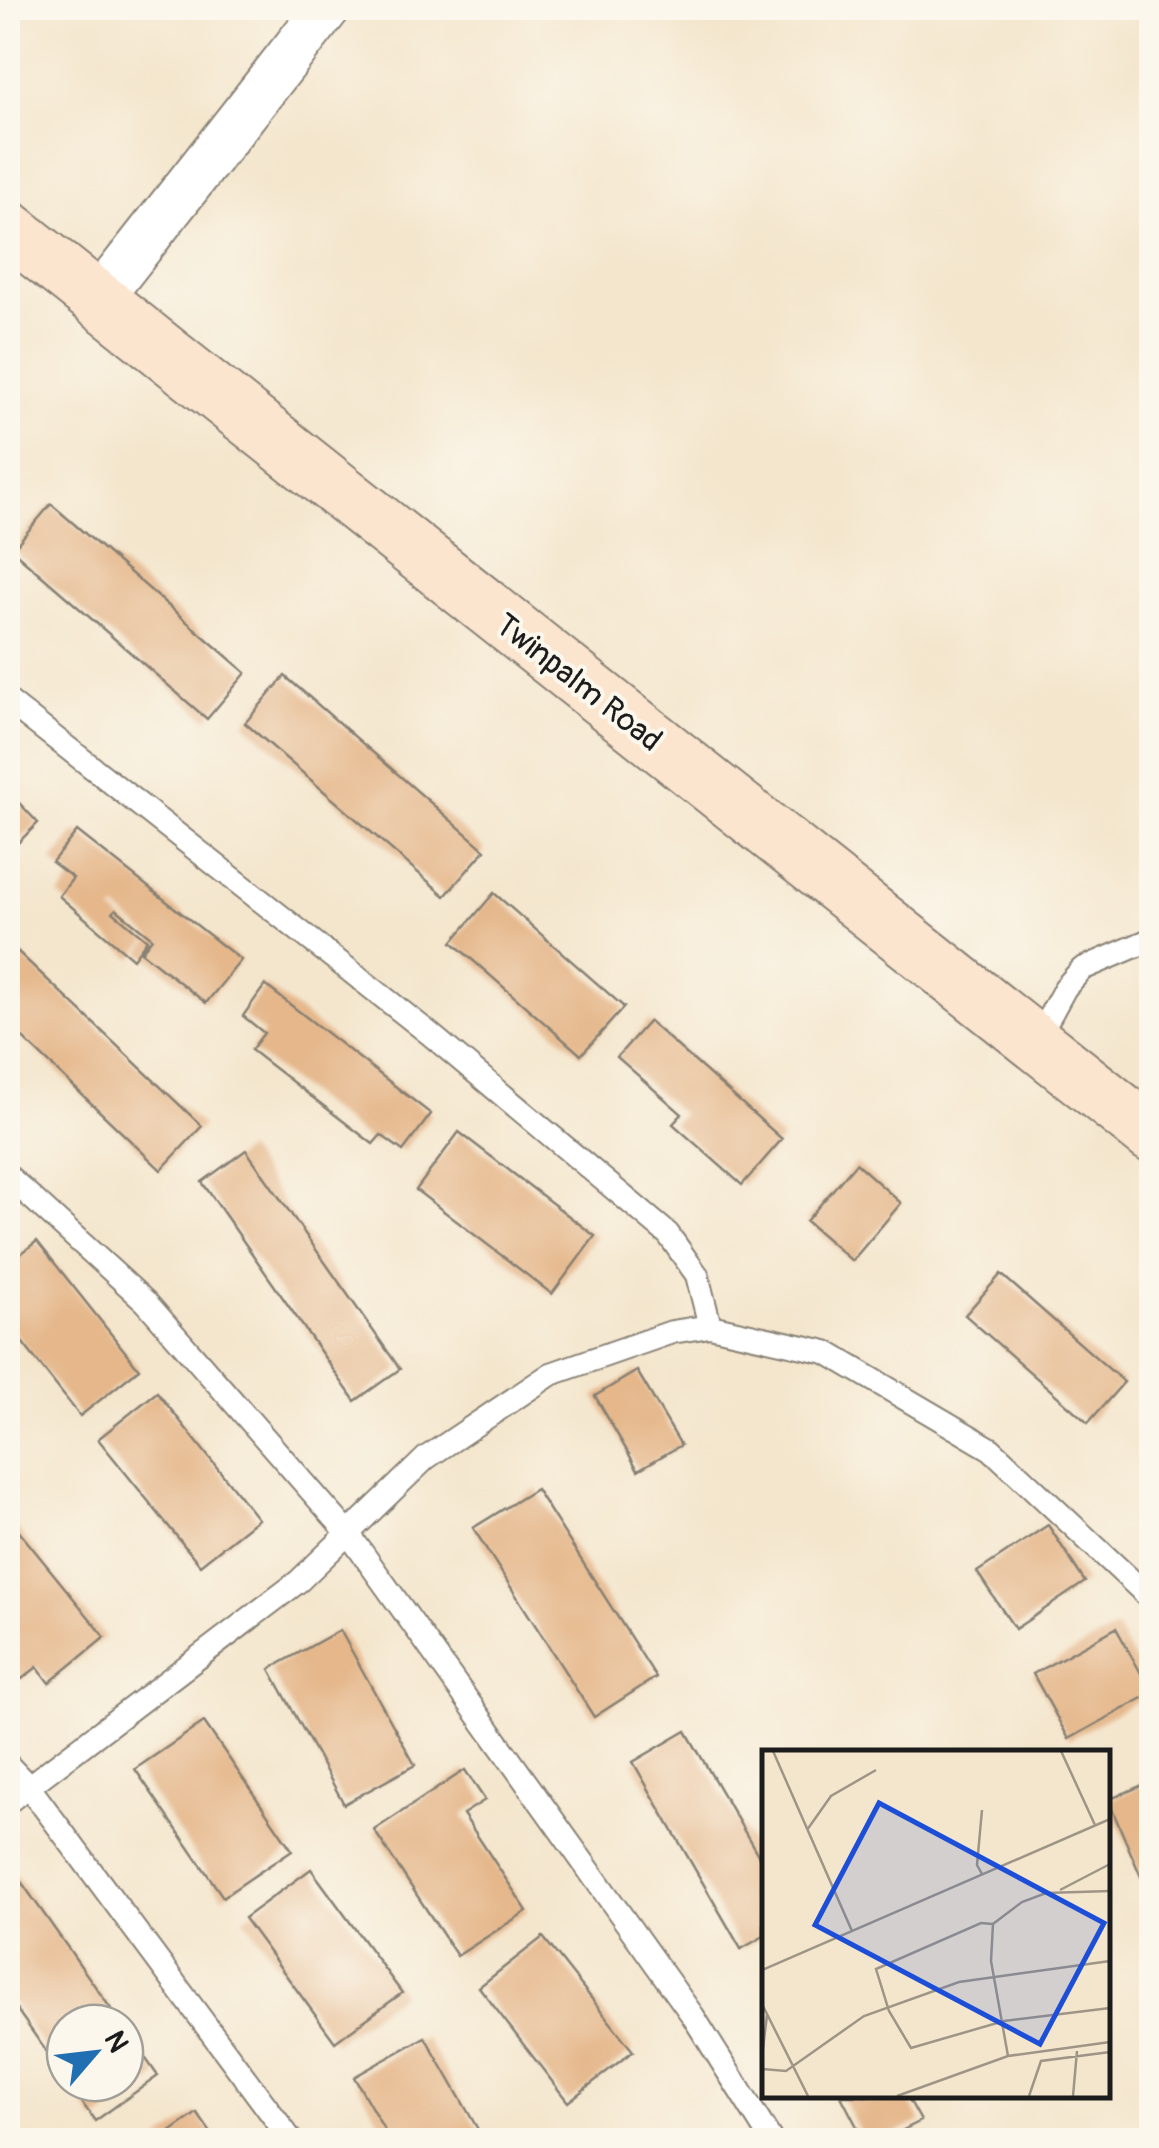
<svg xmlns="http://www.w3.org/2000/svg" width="1159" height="2148" viewBox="0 0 1159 2148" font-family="Pangolin,sans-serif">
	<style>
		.building { fill: #e5b78b }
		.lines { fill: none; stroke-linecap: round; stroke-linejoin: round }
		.lane-casing { stroke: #888174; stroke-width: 26 }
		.street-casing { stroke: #888174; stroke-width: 49 }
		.secondary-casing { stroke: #888174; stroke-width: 59 }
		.lane { stroke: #fff; stroke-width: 22 }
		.street { stroke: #fff; stroke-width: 45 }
		.secondary { stroke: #fce5cf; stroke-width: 55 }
		.labels { text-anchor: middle; stroke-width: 8; stroke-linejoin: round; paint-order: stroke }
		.street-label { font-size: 32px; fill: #1c1c1c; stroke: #fbf7ec }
		.inset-road { fill: none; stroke: #9e9586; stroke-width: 2.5 }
		.view { fill: #1d4ed8; fill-opacity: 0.15; stroke: #1d4ed8; stroke-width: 5 }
		.inset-edge { fill: none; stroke: #1c1c1c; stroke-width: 5 }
	</style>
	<rect width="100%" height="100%" fill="#fbf7ec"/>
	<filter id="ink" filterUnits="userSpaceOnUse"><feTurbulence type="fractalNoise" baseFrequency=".01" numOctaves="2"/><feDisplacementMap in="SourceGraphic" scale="20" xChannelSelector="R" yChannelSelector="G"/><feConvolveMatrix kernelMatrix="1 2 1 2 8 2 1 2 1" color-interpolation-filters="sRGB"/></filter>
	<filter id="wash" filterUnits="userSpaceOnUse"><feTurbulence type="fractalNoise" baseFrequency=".0048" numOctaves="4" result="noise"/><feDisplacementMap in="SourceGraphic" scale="40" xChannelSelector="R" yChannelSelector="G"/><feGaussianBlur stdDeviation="2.25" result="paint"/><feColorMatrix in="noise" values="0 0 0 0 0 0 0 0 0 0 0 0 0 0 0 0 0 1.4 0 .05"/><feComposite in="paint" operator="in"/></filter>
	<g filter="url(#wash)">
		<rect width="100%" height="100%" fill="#f4e6cd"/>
		<g id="blocks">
			<g class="building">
				<polygon points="51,504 246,673 207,719 12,550"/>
				<polygon points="285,676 485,850 445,896 245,723"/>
				<polygon points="8,791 38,823 8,853"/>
				<polygon points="77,831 241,960 206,1003 141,952 152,938 116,909 113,912 147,940 133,959 59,896 73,878 52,862"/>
				<polygon points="494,893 624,1007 581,1055 452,942"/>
				<polygon points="14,948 202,1126 161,1170 8,1024 8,955"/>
				<polygon points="265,985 431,1114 403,1151 381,1135 373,1144 251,1050 264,1033 243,1016"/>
				<polygon points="649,1021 782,1139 742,1185 673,1124 682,1114 617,1057"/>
				<polygon points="459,1132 595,1236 552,1294 416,1190"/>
				<polygon points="246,1150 400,1369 355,1401 202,1182"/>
				<polygon points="856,1163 901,1203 852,1261 806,1221"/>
				<polygon points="37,1241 139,1369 80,1416 8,1324 8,1264"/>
				<polygon points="1001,1274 1124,1382 1088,1423 965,1315"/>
				<polygon points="637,1371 681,1445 638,1470 595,1396"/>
				<polygon points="157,1392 258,1519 200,1565 98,1439"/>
				<polygon points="536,1489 656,1677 594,1717 473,1528"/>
				<polygon points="8,1518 105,1637 49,1683 37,1667 22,1679 8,1661"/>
				<polygon points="1048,1525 1085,1582 1015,1629 977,1572"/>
				<polygon points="1116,1628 1152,1693 1069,1739 1033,1674"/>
				<polygon points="340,1630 415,1765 344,1804 270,1669"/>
				<polygon points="204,1722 292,1850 223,1897 135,1769"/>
				<polygon points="686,1731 764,1865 764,1936 741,1949 633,1762"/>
				<polygon points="465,1770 485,1800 463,1814 527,1911 457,1956 374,1830"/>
				<polygon points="1152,1781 1152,1902 1108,1800"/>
				<polygon points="8,1863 121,2023 65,2023 65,2078 8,1997"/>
				<polygon points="311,1869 402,1993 335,2042 244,1918"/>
				<polygon points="543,1937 633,2051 568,2102 479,1987"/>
				<polygon points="125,2029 158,2076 95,2121 68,2083 125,2083"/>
				<polygon points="425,2037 484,2140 390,2140 354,2077"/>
				<polygon points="841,2096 907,2096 921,2121 883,2140 864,2140"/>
				<polygon points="197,2113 216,2140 159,2140"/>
			</g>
		</g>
	</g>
	<g filter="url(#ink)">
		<use href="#blocks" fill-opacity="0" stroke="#888174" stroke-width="2.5"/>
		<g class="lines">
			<defs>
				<g id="lane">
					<polyline points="8,701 430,1034 668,1234 697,1275 710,1326"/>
					<polyline points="1035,1043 1065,988 1082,969 1152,939"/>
					<polyline points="8,1176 146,1302 348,1533 693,2016 771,2140"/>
					<polyline points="8,1765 29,1787 291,2140"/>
					<polyline points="8,1802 299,1581 426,1458 551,1374 672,1332 710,1326 826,1352 991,1449 1152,1600"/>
				</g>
				<polyline id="street" points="98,300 327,8"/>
				<polyline id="secondary" points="8,228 1152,1135"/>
			</defs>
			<use href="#lane" class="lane-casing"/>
			<use href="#street" class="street-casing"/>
			<use href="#secondary" class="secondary-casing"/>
			<use href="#lane" class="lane"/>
			<use href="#street" class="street"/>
			<use href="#secondary" class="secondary"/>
		</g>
	</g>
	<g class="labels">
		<g class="street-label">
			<text transform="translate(579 682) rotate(38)" y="11">Twinpalm Road</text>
		</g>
	</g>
	<g transform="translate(762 1750)">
		<rect width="348" height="348" fill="#f4e6cd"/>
		<path class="inset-road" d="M11 1 90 181M299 1 333 75M220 60 215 115 220 124M45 80 69 46 114 20M298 140 348 114M231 174 219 173 114 219 127 261 149 298 242 271 348 258M0 220 348 69M0 254 46 346M246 306 229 211 231 174 260 152 284 143 348 141M0 307 5 265M0 319 24 321 102 266 197 232 348 211M135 346 246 306 348 292M267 346 279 311 348 302M311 346 315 301"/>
		<path class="view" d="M117 53 342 173 278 294 53 175Z"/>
		<rect width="348" height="348" class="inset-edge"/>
	</g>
	<rect width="1159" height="2148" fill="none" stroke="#fbf7ec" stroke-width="40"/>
	<g transform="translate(95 2053) rotate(62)"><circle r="48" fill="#fbf7ec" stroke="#a29f99" stroke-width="2.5"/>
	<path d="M0-8L18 38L0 25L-18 38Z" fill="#1f6fb2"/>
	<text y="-15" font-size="28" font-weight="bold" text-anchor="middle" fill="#1c1c1c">N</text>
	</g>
</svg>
